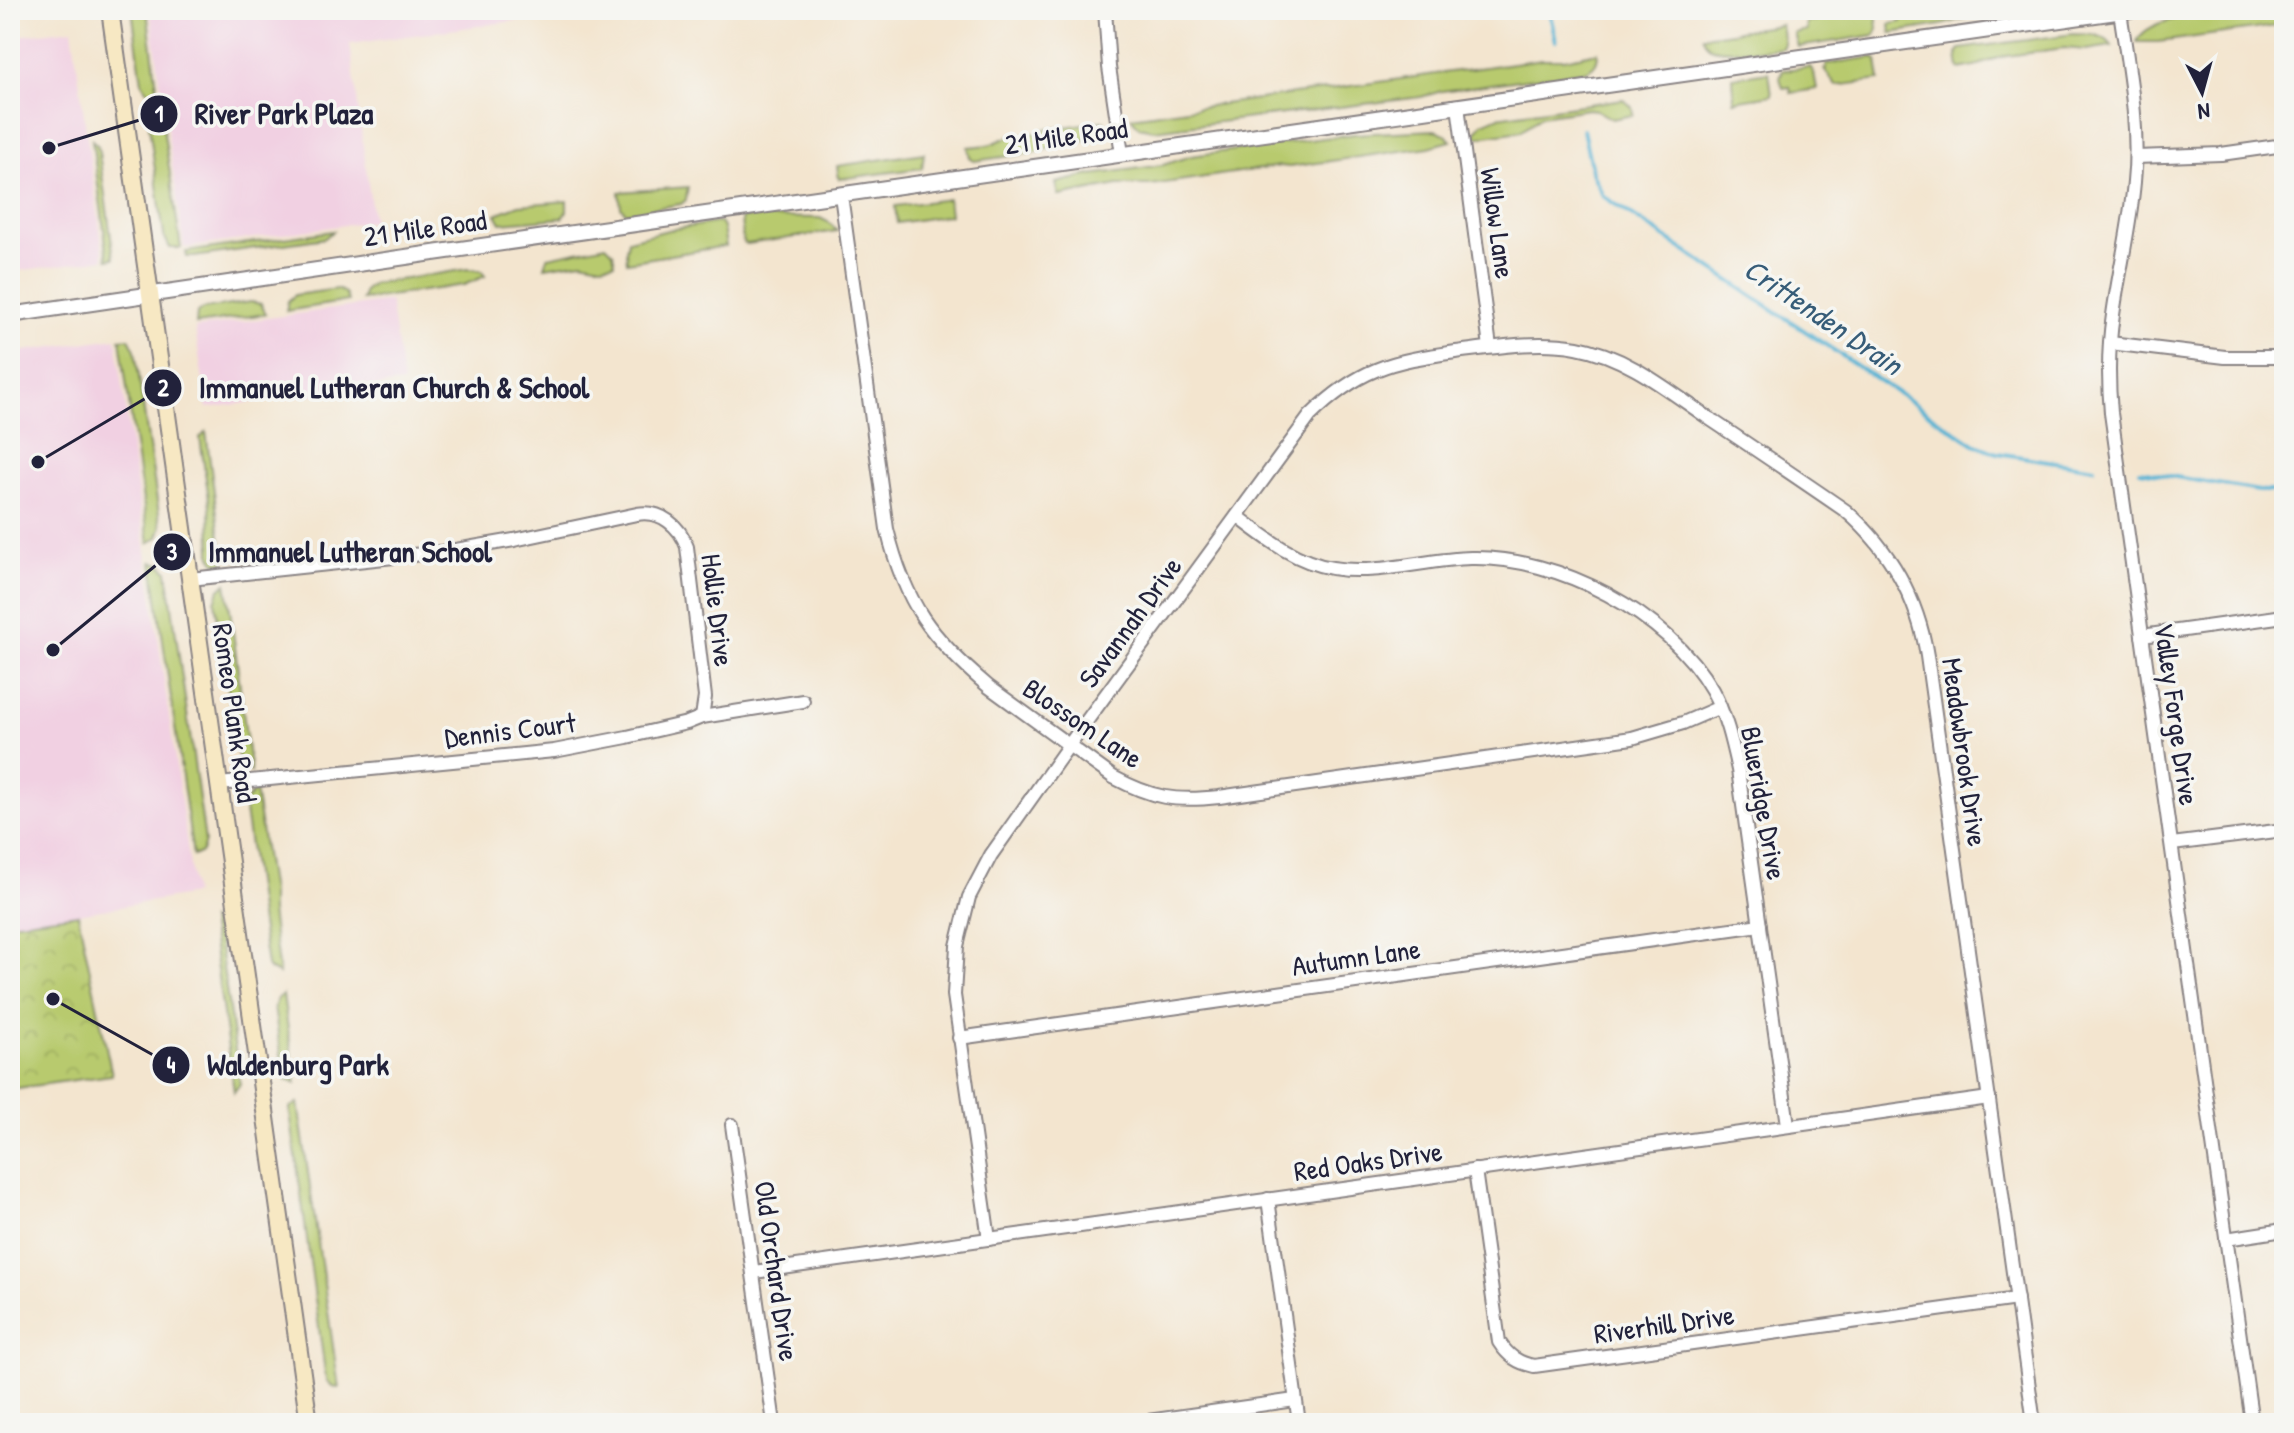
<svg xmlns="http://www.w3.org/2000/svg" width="2294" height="1433" viewBox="0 0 2294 1433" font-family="'Patrick Hand',sans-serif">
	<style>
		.built { fill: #f1d0e2 }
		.green { fill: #b8ca6e; stroke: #6d7654; stroke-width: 2 }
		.park { fill: url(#park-crowns); stroke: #6d7654; stroke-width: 2 }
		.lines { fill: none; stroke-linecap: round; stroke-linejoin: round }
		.stream { stroke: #55b2d3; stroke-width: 4 }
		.minor-casing { stroke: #8a8485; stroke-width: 16 }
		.tertiary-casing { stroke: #8a8485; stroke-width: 18 }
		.secondary-casing { stroke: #8a8485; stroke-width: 20 }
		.minor { stroke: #fff; stroke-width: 12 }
		.tertiary { stroke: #fff; stroke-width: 14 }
		.secondary { stroke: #f7e8c3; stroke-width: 16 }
		.labels { text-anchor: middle; stroke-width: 7; stroke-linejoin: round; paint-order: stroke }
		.street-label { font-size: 28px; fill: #22223b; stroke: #f6f6f2 }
		.water-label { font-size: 30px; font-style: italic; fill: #365c78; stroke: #f6f6f2 }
		.leader { fill: none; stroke: #22223b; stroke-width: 3 }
		.callout-dot { fill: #22223b; stroke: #f6f6f2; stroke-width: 3 }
		.mark-label { font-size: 24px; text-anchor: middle; font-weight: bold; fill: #fff }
		.callout-label { font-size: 30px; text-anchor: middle; font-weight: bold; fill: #22223b; stroke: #f6f6f2; stroke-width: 7; stroke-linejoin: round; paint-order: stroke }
	</style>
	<defs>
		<pattern id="park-crowns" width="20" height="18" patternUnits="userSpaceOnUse" patternTransform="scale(2)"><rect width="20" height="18" fill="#b8ca6e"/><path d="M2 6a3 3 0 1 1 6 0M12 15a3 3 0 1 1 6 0" fill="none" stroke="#9ead60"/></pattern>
	</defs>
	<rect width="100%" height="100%" fill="#f6f6f2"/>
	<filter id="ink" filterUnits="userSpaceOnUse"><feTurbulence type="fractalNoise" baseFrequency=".0125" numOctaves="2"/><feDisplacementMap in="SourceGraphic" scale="16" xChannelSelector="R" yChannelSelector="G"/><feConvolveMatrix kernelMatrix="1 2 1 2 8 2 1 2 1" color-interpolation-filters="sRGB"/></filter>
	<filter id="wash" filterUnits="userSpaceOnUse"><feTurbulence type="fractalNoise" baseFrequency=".006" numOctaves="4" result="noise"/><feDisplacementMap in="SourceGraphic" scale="32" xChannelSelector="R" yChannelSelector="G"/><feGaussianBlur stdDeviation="1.8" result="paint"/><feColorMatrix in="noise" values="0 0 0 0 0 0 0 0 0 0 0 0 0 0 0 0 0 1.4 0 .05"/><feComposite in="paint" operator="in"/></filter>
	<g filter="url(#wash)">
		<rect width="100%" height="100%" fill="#f3e5cf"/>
		<g class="built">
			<polygon points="150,10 593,10 350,44 373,221 184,248"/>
			<polygon points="72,29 104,259 10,272 10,37"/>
			<polygon points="390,301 403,383 207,408 195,328"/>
			<polygon points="116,338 194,894 78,914 10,923 10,353"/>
		</g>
		<g class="green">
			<polygon points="132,10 147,10 158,94 146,90 142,82"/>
			<polygon points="1901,10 1999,10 1941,25 1891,33 1890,24 1902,22"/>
			<path d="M2232 10H2284V25L2159 42H2137C2146 17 2208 14 2232 10Z"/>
			<polygon points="1876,12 1878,29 1875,35 1798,47 1794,33 1807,30 1806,22"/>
			<path d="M1781 25 1784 43 1782 48C1769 50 1720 52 1710 47 1704 43 1705 41 1703 36Z"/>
			<path d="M2073 34C2088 35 2103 32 2112 46L2086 50 2064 48 2000 57 1979 65 1959 69 1957 54 1960 49Z"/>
			<path d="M1598 52C1598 63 1594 68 1584 71L1442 91 1421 97 1154 130 1139 127 1131 117 1542 59H1564Z"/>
			<polygon points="1873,57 1877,60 1880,80 1836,86 1825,71 1827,64"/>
			<polygon points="1810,67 1814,73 1817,89 1791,93 1790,87 1783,88 1780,78 1783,70"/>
			<polygon points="1769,72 1772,95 1734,101 1733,77"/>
			<polygon points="1623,99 1632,107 1633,115 1612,119 1596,110 1588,109 1541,116 1521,131 1472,138 1482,123 1497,117"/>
			<polygon points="161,113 181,248 170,248 164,236 149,126 153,117"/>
			<polygon points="1104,121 1101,131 1091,138 1032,153 974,161 970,158 968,147 989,145 1013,135 1037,133 1043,130"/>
			<polygon points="1436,130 1445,134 1451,141 1429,147 1289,167 1281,166 1151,185 1118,185 1059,196 1056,183 1091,175 1163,165 1191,156 1354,134"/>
			<polygon points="92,140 98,146 114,258 108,259"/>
			<polygon points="924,153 922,168 839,179 837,166"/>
			<polygon points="688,187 686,200 681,204 626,213 621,207 619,192"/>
			<polygon points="948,199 950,215 897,223 895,206"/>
			<polygon points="567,201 567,211 562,218 501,223 496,214 519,205"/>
			<polygon points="750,217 820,218 830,223 837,231 747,244 743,243 741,218"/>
			<polygon points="720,222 723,228 726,246 627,262 626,250 628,240 668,230"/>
			<polygon points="333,231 325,238 194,257 187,257 186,252"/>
			<polygon points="606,245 613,252 615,263 601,265 582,261 545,267 548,257"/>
			<polygon points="468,269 481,271 485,276 464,285 362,300 365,290 373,284"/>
			<polygon points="337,289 345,293 348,301 286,311 288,301 295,295"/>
			<polygon points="251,302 261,304 266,314 196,324 197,313 203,309"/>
			<polygon points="129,338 135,350 161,528 158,537 149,543 120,339"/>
			<polygon points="206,432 224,566 216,563 211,556 210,506 200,438"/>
			<polygon points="152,562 161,564 167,571 205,841 202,852 193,856"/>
			<path d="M226 583C236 646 242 709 251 772L242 766 238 757 215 601 219 590Z"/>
			<polygon points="255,790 271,892 271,911 279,974 270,970 267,966 245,811 246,800"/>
			<polygon points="210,920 217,926 240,1084 234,1092"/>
			<polygon points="283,995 296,1083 287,1080 284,1076 274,1007 278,998"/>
			<polygon points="298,1103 339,1388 332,1387 326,1380 290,1113 290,1108"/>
		</g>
		<polygon class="park" points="78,914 112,1075 10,1089 10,923"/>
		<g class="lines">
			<g class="stream">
				<polyline points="1549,10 1556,41"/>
				<polyline points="1583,130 1593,175 1603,196 1974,444 1997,453 2094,468"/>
				<polyline points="2140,471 2259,491 2284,491"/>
			</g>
		</g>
	</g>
	<g filter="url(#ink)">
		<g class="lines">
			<defs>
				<g id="minor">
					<polyline points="1105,10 1109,67 1122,154"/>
					<path d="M2120 11C2128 67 2140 125 2134 182 2130 227 2119 271 2113 315 2108 348 2108 380 2111 413L2252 1423"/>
					<polyline points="1458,106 1490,347"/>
					<polyline points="2136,157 2221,154 2284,145"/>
					<path d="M841 195 887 529C905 604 931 638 989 687L1113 777C1152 798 1174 802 1219 797L1632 738 1683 723 1720 707"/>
					<polyline points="2110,343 2225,357 2284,357"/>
					<path d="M1237 516C1266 538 1295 562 1332 568 1378 576 1425 559 1471 558 1558 556 1668 613 1712 690 1726 715 1732 743 1738 770L1788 1125"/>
					<path d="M190 579 450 551 514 540 637 514C661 510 680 526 687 547L705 697 702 717"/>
					<polyline points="2142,636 2284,616"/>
					<polyline points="219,784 554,751 627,737 687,723 702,717 803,701"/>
					<polyline points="2172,844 2284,830"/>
					<polyline points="959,1038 1760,925"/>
					<polyline points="732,1125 774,1423"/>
					<path d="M1475 1170 1499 1342C1508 1356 1518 1363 1534 1366L2017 1299"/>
					<polyline points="1268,1199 1299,1423"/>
					<path d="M989 1239 954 995 957 946 969 897 991 855 1069 745 1310 416C1358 369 1390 361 1456 352 1496 347 1537 340 1577 347 1627 356 1669 391 1710 419 1755 449 1801 480 1846 511 1890 549 1918 599 1927 656L2034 1423"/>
					<polyline points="2226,1239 2284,1230"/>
					<polyline points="754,1272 1989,1098"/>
					<polyline points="1134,1423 1295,1400"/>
				</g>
				<polyline id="tertiary" points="10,315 433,253 2130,10"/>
				<polyline id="secondary" points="110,10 309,1423"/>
			</defs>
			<use href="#minor" class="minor-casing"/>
			<use href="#tertiary" class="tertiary-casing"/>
			<use href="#secondary" class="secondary-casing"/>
			<use href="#minor" class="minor"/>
			<use href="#tertiary" class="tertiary"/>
			<use href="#secondary" class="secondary"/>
		</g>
	</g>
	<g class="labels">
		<g class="street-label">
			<text transform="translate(1066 136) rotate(-8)" y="10">21 Mile Road</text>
			<text transform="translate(1498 223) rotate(82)" y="10">Willow Lane</text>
			<text transform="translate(425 228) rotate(-8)" y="10">21 Mile Road</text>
			<text transform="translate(718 610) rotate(83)" y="10">Hollie Drive</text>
			<text transform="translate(1130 622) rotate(-54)" y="10">Savannah Drive</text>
			<text transform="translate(235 713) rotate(82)" y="10">Romeo Plank Road</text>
			<text transform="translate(2177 714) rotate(82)" y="10">Valley Forge Drive</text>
			<text transform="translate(1083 723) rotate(34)" y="10">Blossom Lane</text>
			<text transform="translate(510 730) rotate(-7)" y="10">Dennis Court</text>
			<text transform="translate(1965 752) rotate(82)" y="10">Meadowbrook Drive</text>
			<text transform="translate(1764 803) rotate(80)" y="10">Blueridge Drive</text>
			<text transform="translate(1356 957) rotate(-8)" y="10">Autumn Lane</text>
			<text transform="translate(1368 1161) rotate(-8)" y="10">Red Oaks Drive</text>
			<text transform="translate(777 1271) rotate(82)" y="10">Old Orchard Drive</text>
			<text transform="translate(1664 1324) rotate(-8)" y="10">Riverhill Drive</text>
		</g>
		<g class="water-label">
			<text transform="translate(1823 317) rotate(34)" y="10">Crittenden Drain</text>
		</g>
	</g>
	<path class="leader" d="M49 148L159 114M38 462L163 388M53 650L172 552M53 999L171 1065"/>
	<g class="callout-dot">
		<circle cx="49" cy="148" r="8"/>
		<circle cx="38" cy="462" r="8"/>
		<circle cx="53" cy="650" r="8"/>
		<circle cx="53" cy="999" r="8"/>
		<circle cx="159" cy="114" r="20"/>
		<circle cx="163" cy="388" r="20"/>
		<circle cx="172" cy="552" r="20"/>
		<circle cx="171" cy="1065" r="20"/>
	</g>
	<g class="mark-label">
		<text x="159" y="122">1</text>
		<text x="163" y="396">2</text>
		<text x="172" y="560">3</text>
		<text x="171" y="1073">4</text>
	</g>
	<g class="callout-label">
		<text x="284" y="124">River Park Plaza</text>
		<text x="394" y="398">Immanuel Lutheran Church &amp; School</text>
		<text x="350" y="562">Immanuel Lutheran School</text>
		<text x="298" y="1075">Waldenburg Park</text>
	</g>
	<rect width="2294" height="1433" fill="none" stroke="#f6f6f2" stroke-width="40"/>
	<g transform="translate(2202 92) rotate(174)" stroke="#f6f6f2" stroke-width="6" paint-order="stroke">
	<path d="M0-6L14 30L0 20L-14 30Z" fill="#22223b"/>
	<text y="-12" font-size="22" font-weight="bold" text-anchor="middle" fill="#22223b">N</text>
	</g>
</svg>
